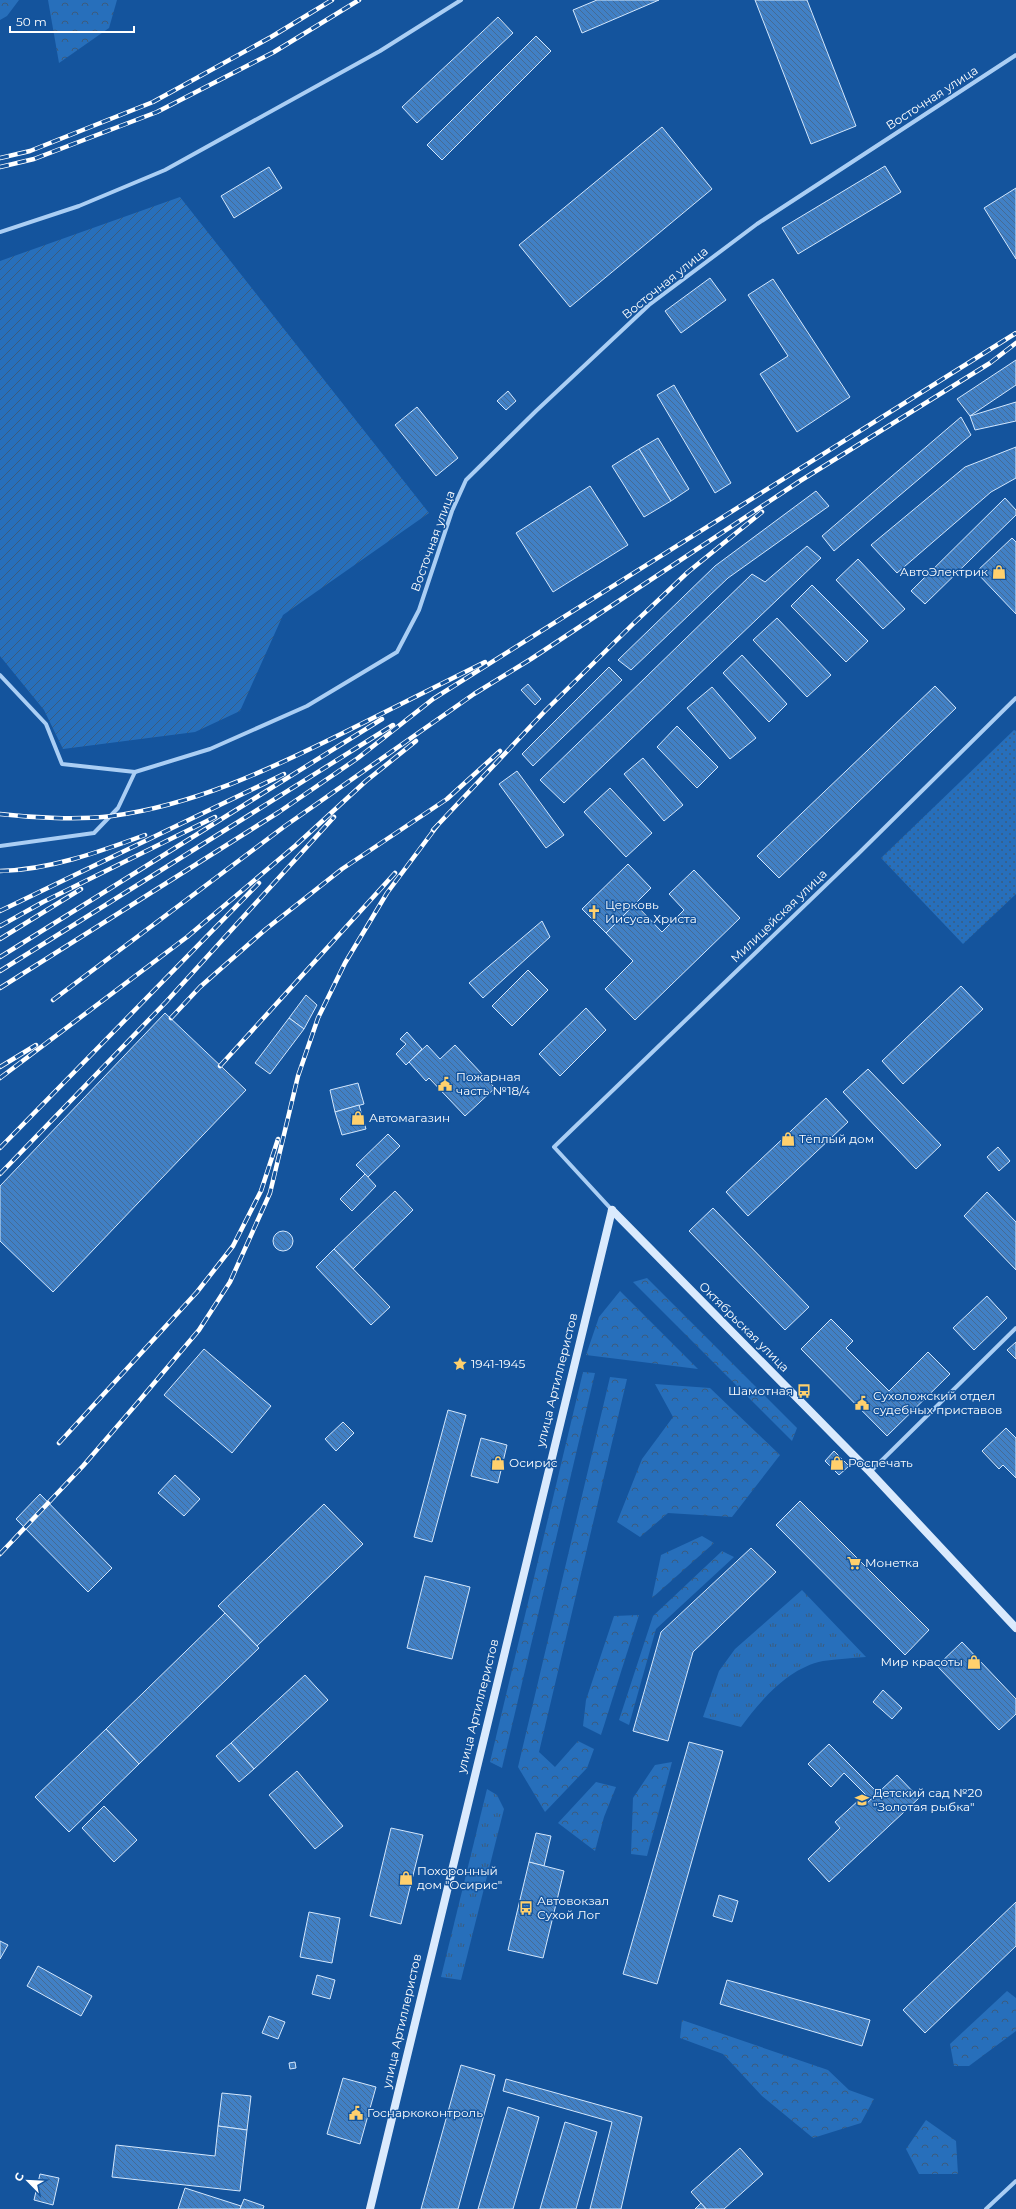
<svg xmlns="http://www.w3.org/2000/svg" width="1016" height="2209" viewBox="0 0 1016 2209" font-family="Montserrat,sans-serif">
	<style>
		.grass { fill: url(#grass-tufts) }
		.forest { fill: url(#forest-crowns) }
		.park { fill: url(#park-dots) }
		.garden { fill: url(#garden-furrows) }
		.building { fill: url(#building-back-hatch); stroke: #d3e7fd }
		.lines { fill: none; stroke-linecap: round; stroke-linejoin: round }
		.street { stroke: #aacef4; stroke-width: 4 }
		.secondary { stroke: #daeafd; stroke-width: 8 }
		.rail-casing { stroke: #fff; stroke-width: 4.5 }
		.rail { stroke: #14549d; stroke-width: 3; stroke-dasharray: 9; stroke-linecap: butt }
		.labels { text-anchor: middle; stroke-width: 3; stroke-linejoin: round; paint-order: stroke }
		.street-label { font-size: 12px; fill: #fff; stroke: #14549d }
		.poi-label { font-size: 12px; fill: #fff; stroke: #14549d; text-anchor: start }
	</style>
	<defs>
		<pattern id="grass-tufts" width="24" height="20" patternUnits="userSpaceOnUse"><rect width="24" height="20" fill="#276fbb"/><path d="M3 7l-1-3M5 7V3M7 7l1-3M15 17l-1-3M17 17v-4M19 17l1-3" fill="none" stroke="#3b5c7e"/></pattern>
		<pattern id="forest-crowns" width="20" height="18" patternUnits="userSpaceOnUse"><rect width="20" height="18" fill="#276fbb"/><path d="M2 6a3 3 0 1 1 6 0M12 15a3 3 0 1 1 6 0" fill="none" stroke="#3b5c7e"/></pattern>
		<pattern id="park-dots" width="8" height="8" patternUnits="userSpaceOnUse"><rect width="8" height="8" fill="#276fbb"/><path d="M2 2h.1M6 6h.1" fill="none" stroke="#3b5c7e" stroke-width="1.8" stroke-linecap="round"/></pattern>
		<pattern id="garden-furrows" width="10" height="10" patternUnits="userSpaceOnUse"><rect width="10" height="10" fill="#276fbb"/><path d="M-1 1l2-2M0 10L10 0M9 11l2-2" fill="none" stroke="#3b5c7e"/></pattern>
		<pattern id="building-back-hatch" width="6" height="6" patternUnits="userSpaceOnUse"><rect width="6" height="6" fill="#4180c5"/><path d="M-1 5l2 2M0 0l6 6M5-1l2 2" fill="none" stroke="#456b95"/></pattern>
	</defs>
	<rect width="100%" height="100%" fill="#14549d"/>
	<g class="grass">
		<path d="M802 1590 866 1657C852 1658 837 1659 823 1661 788 1668 761 1700 741 1727L703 1717 719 1671 735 1649Z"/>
		<polygon points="487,1789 497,1795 504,1809 461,1980 441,1977"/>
	</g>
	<g class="forest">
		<polygon points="0,0 19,0 7,16 0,20"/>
		<polygon points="48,0 117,0 109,28 59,63"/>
		<polygon points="647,1278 797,1428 792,1441 633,1282"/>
		<polygon points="620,1291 698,1369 586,1355 599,1317"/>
		<polygon points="583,1372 595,1373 502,1768 490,1762"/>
		<polygon points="610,1377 627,1379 539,1752 555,1767 578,1741 594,1749 587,1768 545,1812 518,1767"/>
		<polygon points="655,1384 710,1388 780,1455 732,1517 668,1513 640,1537 617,1522 642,1459 673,1417"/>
		<polygon points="702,1536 714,1543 652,1598 661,1555"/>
		<polygon points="722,1551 734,1557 656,1629 629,1725 619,1720 653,1616"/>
		<polygon points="639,1615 601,1735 583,1726 586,1700 614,1616"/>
		<polygon points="672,1762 647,1856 631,1854 633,1798 655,1765"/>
		<polygon points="596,1782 616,1787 604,1817 595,1851 558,1823"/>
		<polygon points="1007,1991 1016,1998 1016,2031 969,2066 954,2066 950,2044"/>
		<polygon points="682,2020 828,2070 849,2090 874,2099 861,2123 813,2138 762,2096 723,2054 680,2038"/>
		<polygon points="926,2120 956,2141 958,2174 919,2174 906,2149"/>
	</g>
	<polygon class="park" points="1014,730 1016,731 1016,894 963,944 881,858"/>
	<polygon class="garden" points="180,197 429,513 283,615 240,711 195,732 63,749 44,710 0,656 0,261"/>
	<g class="building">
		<polygon points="597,0 659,0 582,33 573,10"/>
		<polygon points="755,0 807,0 856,126 811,144"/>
		<polygon points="498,17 513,33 417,123 402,107"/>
		<polygon points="536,36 551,51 442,160 427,145"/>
		<polygon points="662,127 712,189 570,307 519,245"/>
		<polygon points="885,166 901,192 798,254 782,228"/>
		<polygon points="269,167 282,188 234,218 221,196"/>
		<polygon points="1016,188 1016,259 984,208"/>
		<polygon points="710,278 726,300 681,333 665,311"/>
		<polygon points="773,279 850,397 797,432 760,374 788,356 748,295"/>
		<polygon points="1016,360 1016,385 970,416 957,399"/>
		<polygon points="674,385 731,483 715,493 657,395"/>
		<polygon points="508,391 516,401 506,410 497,401"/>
		<polygon points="1016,402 1016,421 975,430 970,416"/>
		<polygon points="417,407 458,458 436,476 395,425"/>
		<polygon points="961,417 971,435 834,551 822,536"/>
		<polygon points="658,438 689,489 671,501 639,449"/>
		<polygon points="1016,447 1016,478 991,492 897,573 871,545 965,467"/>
		<polygon points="639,449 671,501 644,517 612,466"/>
		<polygon points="590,486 628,545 553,592 516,533"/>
		<polygon points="816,491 829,506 728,578 631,670 618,660 715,566"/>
		<polygon points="1005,498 1016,510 1016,515 925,604 911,591"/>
		<polygon points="1012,538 1016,542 1016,614 976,572"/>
		<polygon points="807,546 821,558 564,803 540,780 752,574 765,582"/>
		<polygon points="858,559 905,609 883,629 836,580"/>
		<polygon points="812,585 868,641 846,662 791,606"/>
		<polygon points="777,618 831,675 807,697 753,640"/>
		<polygon points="742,655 787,704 769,722 723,673"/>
		<polygon points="609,667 622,680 533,766 522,754"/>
		<polygon points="528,684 541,699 535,705 521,690"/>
		<polygon points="935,686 956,708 779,878 757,856"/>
		<polygon points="712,687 756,738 730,759 687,708"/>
		<polygon points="677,726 718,767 697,788 657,747"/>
		<polygon points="643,758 683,805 664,821 624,774"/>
		<polygon points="517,771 564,835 546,848 499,784"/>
		<polygon points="610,788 652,833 626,857 584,812"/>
		<polygon points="628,864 651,888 606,933 582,909"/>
		<polygon points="694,870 740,918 635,1020 605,989 633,961 606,933 635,904 662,932 684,910 669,894"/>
		<polygon points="542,921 550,937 483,998 469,983"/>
		<polygon points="528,970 548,990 512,1026 492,1006"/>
		<polygon points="961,986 983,1009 903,1084 882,1061"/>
		<polygon points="306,995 317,1005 304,1029 289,1018"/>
		<polygon points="586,1008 606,1030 560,1076 539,1054"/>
		<polygon points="165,1013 246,1090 53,1292 0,1241 0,1186"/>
		<polygon points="289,1018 304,1029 270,1074 255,1063"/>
		<polygon points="407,1032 422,1049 406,1065 396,1054 406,1044 400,1039"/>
		<polygon points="427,1045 440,1059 455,1045 495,1088 465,1116 429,1078 426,1081 409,1062"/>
		<polygon points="868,1069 941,1145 916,1169 843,1092"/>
		<polygon points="358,1083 364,1104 335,1112 330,1090"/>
		<polygon points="826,1098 848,1122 748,1216 726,1192"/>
		<polygon points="359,1105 366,1129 342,1135 335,1112"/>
		<polygon points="388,1134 400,1146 368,1177 356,1165"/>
		<polygon points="998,1147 1010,1161 999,1171 987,1157"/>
		<polygon points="365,1174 376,1186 352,1211 340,1199"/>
		<polygon points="395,1191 413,1210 353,1269 334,1249"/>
		<polygon points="987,1192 1016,1222 1016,1270 964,1216"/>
		<polygon points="713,1208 809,1307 785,1330 689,1231"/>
		<circle cx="283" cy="1241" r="10"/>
		<polygon points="334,1249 390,1307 371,1325 316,1267"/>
		<polygon points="987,1296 1007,1318 974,1350 953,1328"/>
		<polygon points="831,1319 853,1341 846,1348 889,1391 928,1352 950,1374 887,1436 801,1349"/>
		<polygon points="1016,1342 1016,1359 1007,1350"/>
		<polygon points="204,1349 271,1406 232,1453 164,1395"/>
		<polygon points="448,1410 466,1415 432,1542 414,1537"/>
		<polygon points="343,1422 354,1433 336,1451 325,1439"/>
		<polygon points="1006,1428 1016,1438 1016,1478 1003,1465 999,1469 982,1451"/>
		<polygon points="481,1438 507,1445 498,1483 471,1476"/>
		<polygon points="834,1451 849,1466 839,1475 825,1461"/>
		<polygon points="175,1475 200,1499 184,1516 158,1493"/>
		<polygon points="40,1494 112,1568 88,1592 16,1519"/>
		<polygon points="800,1501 929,1630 905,1655 776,1525"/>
		<polygon points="324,1504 363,1544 257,1646 218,1606"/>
		<polygon points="751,1548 776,1572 693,1652 668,1741 633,1731 661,1632"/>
		<polygon points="425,1576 470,1587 452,1659 407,1648"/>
		<polygon points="225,1613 259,1648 139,1764 106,1729"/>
		<polygon points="962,1642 1016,1699 1016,1714 999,1730 937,1666"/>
		<polygon points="305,1675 328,1700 254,1769 231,1743"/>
		<polygon points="883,1690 902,1708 892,1719 873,1702"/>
		<polygon points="106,1729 139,1764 69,1832 35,1797"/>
		<polygon points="689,1742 723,1751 657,1984 623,1974"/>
		<polygon points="231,1743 254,1769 239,1782 216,1756"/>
		<polygon points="829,1744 878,1793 871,1800 844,1773 831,1787 808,1764"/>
		<polygon points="297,1771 343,1826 315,1849 269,1795"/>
		<polygon points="897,1775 919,1798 829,1882 808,1859 840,1828 835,1822 860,1799 865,1805"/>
		<polygon points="104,1806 137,1840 114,1862 82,1828"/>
		<polygon points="391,1828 423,1835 401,1924 370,1916"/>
		<polygon points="536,1833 551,1836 544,1866 529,1862"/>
		<polygon points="529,1862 564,1871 543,1958 508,1950"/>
		<polygon points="719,1895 738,1901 732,1922 713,1916"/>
		<polygon points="1016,1902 1016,1946 925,2033 903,2010"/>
		<polygon points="309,1912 340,1918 332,1963 300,1957"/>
		<polygon points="0,1941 8,1945 0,1959"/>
		<polygon points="38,1966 92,1996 81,2016 27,1986"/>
		<polygon points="317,1975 335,1980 330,1999 312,1994"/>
		<polygon points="727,1980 870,2020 862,2046 720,2004"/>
		<polygon points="269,2016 285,2022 278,2039 262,2033"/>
		<polygon points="295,2062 296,2068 290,2069 289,2063"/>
		<polygon points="461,2065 495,2075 458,2209 421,2209"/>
		<polygon points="343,2078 376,2087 360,2144 327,2134"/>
		<polygon points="506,2079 642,2117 621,2209 590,2209 612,2122 503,2091"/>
		<polygon points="222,2093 251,2096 247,2130 218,2126"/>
		<polygon points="508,2107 539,2117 513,2209 478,2209"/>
		<polygon points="565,2122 597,2132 576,2209 540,2209"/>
		<polygon points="218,2126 247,2130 240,2191 112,2177 116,2145 215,2156"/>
		<polygon points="740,2148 763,2174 724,2209 706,2209 691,2192"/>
		<polygon points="40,2174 59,2178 53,2205 34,2200"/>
		<polygon points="185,2188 241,2206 240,2209 178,2209"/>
		<polygon points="244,2199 264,2206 263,2209 240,2209"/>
		<polygon points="701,2203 706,2209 695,2209"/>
	</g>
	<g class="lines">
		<g class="street">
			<polyline points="0,232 79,206 165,170 380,51 461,0"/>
			<polyline points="0,675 46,724 62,764 135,772 210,749 307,706 397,652 419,610 452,511 466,480 536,411 649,305 757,224 1016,55"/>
			<polyline points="0,846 94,833 118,808 135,772"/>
			<polyline points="612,1210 554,1147 858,854 1016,698"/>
			<polyline points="870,1472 1016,1328"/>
			<polyline points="986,2209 1016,2181"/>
		</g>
		<g class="secondary">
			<polyline points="612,1210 870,1472 1016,1628"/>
			<polyline points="370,2209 612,1210"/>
		</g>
		<defs>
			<g id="rail">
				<polyline points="0,158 30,151 153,102 271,37 332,0"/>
				<polyline points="0,167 34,159 157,112 274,52 359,0"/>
				<path d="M0 814C33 818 79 820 112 816 194 805 268 770 341 734 389 710 437 686 485 662"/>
				<polyline points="433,830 545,711 632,625 688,572 762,512"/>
				<path d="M0 871C49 870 99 852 145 835"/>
				<polyline points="0,911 284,774"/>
				<polyline points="0,926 43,902 215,817"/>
				<polyline points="0,939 81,889"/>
				<polyline points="0,957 382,719"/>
				<polyline points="0,971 393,725"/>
				<polyline points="0,988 279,812 358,758 433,699 1016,333"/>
				<polyline points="53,1000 285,826 474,694 531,659 800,481 990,363 1016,343"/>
				<polyline points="171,1018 200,987 266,929 342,869 447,799 500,751"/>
				<polyline points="220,1066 395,873"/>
				<polyline points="0,1067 36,1045"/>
				<polyline points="0,1078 187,937 295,846 366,781 416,741"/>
				<polyline points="0,1148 259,883"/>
				<polyline points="0,1174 166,1002 334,817"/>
				<polyline points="59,1443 197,1292 233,1246 261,1191 278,1139"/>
				<polyline points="0,1554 83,1466 139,1401 199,1330 230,1282 270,1193 298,1076 318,1018 345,963 387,893 437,826"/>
			</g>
		</defs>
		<use href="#rail" class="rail-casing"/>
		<use href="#rail" class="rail"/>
	</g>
	<defs>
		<symbol id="shop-bare" viewBox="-9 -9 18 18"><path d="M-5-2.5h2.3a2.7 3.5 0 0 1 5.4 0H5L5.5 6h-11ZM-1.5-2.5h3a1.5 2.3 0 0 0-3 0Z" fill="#ffd06d" stroke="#14549d" stroke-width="2.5" paint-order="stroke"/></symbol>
		<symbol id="church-bare" viewBox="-9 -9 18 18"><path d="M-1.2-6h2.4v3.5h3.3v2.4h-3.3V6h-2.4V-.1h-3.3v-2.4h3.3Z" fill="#ffd06d" stroke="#14549d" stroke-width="2.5" paint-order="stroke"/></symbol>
		<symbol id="civic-bare" viewBox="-9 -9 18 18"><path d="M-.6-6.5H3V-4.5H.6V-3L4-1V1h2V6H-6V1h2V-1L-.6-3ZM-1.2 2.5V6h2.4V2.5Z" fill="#ffd06d" stroke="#14549d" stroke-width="2.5" paint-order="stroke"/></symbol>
		<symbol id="sight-bare" viewBox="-9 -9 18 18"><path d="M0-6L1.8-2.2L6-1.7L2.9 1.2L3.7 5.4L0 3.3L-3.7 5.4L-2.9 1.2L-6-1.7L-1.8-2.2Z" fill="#ffd06d" stroke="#14549d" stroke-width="2.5" paint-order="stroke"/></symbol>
		<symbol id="bus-bare" viewBox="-9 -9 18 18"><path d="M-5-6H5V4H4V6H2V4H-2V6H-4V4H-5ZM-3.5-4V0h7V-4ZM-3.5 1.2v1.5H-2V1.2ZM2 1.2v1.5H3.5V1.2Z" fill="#ffd06d" stroke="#14549d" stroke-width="2.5" paint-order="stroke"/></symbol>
		<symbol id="supermarket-bare" viewBox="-9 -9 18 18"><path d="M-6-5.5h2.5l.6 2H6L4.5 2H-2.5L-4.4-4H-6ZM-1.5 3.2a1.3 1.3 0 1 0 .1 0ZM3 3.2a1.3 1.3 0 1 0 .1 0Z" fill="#ffd06d" stroke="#14549d" stroke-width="2.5" paint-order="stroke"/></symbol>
		<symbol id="school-bare" viewBox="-9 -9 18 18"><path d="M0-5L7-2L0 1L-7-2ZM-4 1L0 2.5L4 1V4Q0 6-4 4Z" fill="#ffd06d" stroke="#14549d" stroke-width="2.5" paint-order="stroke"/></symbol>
	</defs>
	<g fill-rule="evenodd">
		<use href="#shop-bare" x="989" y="562" width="20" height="20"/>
		<use href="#church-bare" x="584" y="902" width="20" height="20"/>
		<use href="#civic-bare" x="435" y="1074" width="20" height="20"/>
		<use href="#shop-bare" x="348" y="1108" width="20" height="20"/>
		<use href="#shop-bare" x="778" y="1129" width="20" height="20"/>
		<use href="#sight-bare" x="450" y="1354" width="20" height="20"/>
		<use href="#bus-bare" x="794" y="1381" width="20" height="20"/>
		<use href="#civic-bare" x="852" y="1393" width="20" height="20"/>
		<use href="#shop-bare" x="488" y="1453" width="20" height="20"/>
		<use href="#shop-bare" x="827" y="1453" width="20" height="20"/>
		<use href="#supermarket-bare" x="844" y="1553" width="20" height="20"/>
		<use href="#shop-bare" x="964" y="1652" width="20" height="20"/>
		<use href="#school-bare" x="852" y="1790" width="20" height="20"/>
		<use href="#shop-bare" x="396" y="1868" width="20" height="20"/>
		<use href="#bus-bare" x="516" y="1898" width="20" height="20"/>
		<use href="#civic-bare" x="346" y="2103" width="20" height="20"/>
	</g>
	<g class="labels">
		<g class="street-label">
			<text transform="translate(932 98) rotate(-33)" y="4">Восточная улица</text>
			<text transform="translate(665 283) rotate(-39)" y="4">Восточная улица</text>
			<text transform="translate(433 541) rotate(-70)" y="4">Восточная улица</text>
			<text transform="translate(779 916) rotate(-44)" y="4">Милицейская улица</text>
			<text transform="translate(744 1327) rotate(45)" y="4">Октябрьская улица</text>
			<text transform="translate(557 1380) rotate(-76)" y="4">улица Артиллеристов</text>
			<text transform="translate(478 1706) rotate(-76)" y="4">улица Артиллеристов</text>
			<text transform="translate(402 2021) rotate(-77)" y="4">улица Артиллеристов</text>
		</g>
		<g class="poi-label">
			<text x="988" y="576" text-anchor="end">АвтоЭлектрик</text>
			<text x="605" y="909">Церковь<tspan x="605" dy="14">Иисуса Христа</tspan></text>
			<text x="456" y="1081">Пожарная<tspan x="456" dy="14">часть №18/4</tspan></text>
			<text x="369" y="1122">Автомагазин</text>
			<text x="799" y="1143">Тёплый дом</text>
			<text x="471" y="1368">1941-1945</text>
			<text x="793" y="1395" text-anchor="end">Шамотная</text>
			<text x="873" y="1400">Сухоложский отдел<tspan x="873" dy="14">судебных приставов</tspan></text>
			<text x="509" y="1467">Осирис</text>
			<text x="848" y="1467">Роспечать</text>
			<text x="865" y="1567">Монетка</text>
			<text x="963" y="1666" text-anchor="end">Мир красоты</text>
			<text x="873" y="1797">Детский сад №20<tspan x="873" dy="14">"Золотая рыбка"</tspan></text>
			<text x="417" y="1875">Похоронный<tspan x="417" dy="14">дом "Осирис"</tspan></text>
			<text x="537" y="1905">Автовокзал<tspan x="537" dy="14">Сухой Лог</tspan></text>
			<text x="367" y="2117">Госнаркоконтроль</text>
		</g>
	</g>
	<g transform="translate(28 2181) rotate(294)" stroke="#14549d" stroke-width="3" paint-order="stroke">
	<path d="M0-3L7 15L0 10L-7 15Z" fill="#ffffff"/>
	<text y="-6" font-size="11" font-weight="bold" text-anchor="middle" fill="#ffffff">С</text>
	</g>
	<path d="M10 26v6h124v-6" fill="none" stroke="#ffffff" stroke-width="2"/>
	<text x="16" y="26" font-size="12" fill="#ffffff" stroke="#14549d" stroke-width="3" paint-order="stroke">50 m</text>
</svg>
